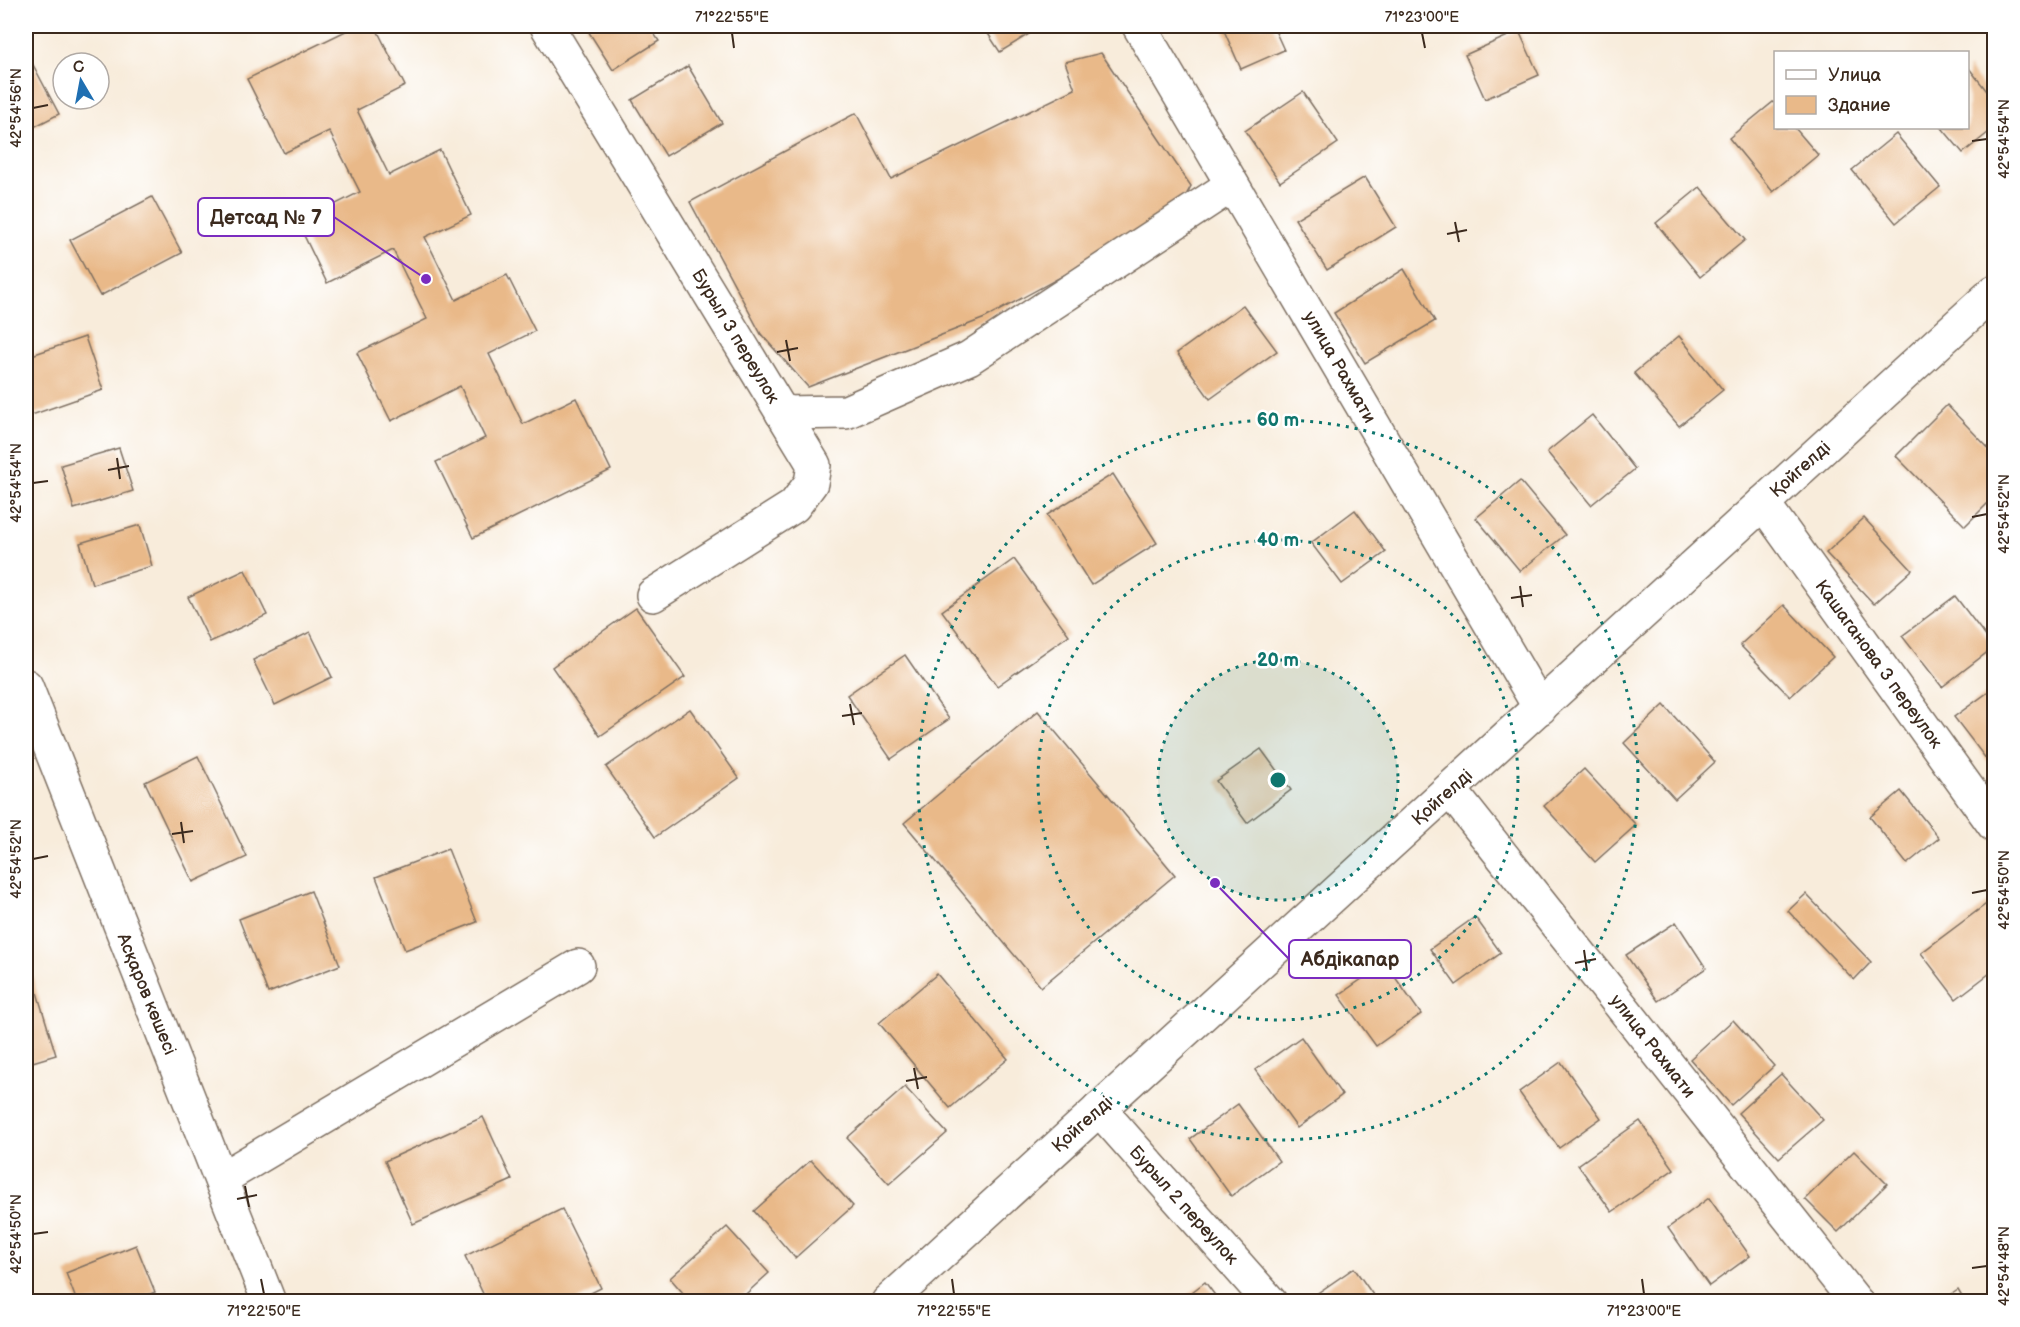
<svg xmlns="http://www.w3.org/2000/svg" width="2020" height="1327" viewBox="0 0 2020 1327" font-family="'Balsamiq Sans',sans-serif">
	<style>
		.building { fill: #e9b989 }
		.lines { fill: none; stroke-linecap: round; stroke-linejoin: round }
		.minor-casing { stroke: #7d6e60; stroke-width: 36 }
		.tertiary-casing { stroke: #7d6e60; stroke-width: 36 }
		.secondary-casing { stroke: #7d6e60; stroke-width: 36 }
		.minor { stroke: #fff; stroke-width: 33 }
		.tertiary { stroke: #fff; stroke-width: 33 }
		.secondary { stroke: #fff; stroke-width: 33 }
		.ticks { fill: none; stroke: #3b2a1e; stroke-width: 2 }
		.ring { fill: none; stroke: #0f766e; stroke-width: 3; stroke-dasharray: 3 6 }
		.labels { text-anchor: middle; stroke-width: 5; stroke-linejoin: round; paint-order: stroke }
		.street-label { font-size: 18px; fill: #3b2a1e; stroke: #fff }
		.centre { fill: #0f766e; stroke: #fff; stroke-width: 3 }
		.ring-label { font-size: 18px; text-anchor: middle; font-weight: bold; fill: #0f766e; stroke: #fff; stroke-width: 5; stroke-linejoin: round; paint-order: stroke }
		.leader { fill: none; stroke: #7b2cbf; stroke-width: 2 }
		.callout-dot { fill: #7b2cbf; stroke: #fff; stroke-width: 2 }
		.callout { fill: #fff; stroke: #7b2cbf; stroke-width: 2 }
		.callout-label { font-size: 20px; text-anchor: middle; font-weight: bold; fill: #3b2a1e }
		.neatline { fill: none; stroke: #3b2a1e; stroke-width: 2 }
		.ticks-label { font-size: 15px; text-anchor: middle; fill: #3b2a1e }
	</style>
	<rect width="100%" height="100%" fill="#fff"/>
	<filter id="ink" filterUnits="userSpaceOnUse"><feTurbulence type="fractalNoise" baseFrequency=".0167" numOctaves="2"/><feDisplacementMap in="SourceGraphic" scale="12" xChannelSelector="R" yChannelSelector="G"/><feConvolveMatrix kernelMatrix="1 2 1 2 8 2 1 2 1" color-interpolation-filters="sRGB"/></filter>
	<filter id="wash" filterUnits="userSpaceOnUse"><feTurbulence type="fractalNoise" baseFrequency=".008" numOctaves="4" result="noise"/><feDisplacementMap in="SourceGraphic" scale="24" xChannelSelector="R" yChannelSelector="G"/><feGaussianBlur stdDeviation="1.35" result="paint"/><feColorMatrix in="noise" values="0 0 0 0 0 0 0 0 0 0 0 0 0 0 0 0 0 1.4 0 .05"/><feComposite in="paint" operator="in"/></filter>
	<g filter="url(#wash)">
		<rect width="100%" height="100%" fill="#f8ecdb"/>
		<g id="blocks">
			<g class="building">
				<polygon points="356,26 375,26 405,86 357,110 389,175 440,150 471,215 425,237 456,300 507,275 535,331 489,354 523,424 576,398 611,470 473,538 436,462 485,438 460,386 391,421 357,353 427,319 393,250 327,283 298,223 360,192 329,131 284,153 247,79"/>
				<polygon points="585,26 649,26 659,41 613,70"/>
				<polygon points="983,26 1042,26 1000,52"/>
				<polygon points="1222,26 1273,26 1284,50 1241,69"/>
				<polygon points="1519,31 1539,75 1485,99 1465,55"/>
				<polygon points="1101,53 1191,186 1175,215 985,318 808,387 761,334 690,202 856,113 891,179 1075,89 1065,62"/>
				<polygon points="31,61 59,114 26,131 26,64"/>
				<polygon points="688,66 722,123 666,156 632,100"/>
				<polygon points="1968,67 1994,100 1994,128 1963,153 1942,128 1968,128"/>
				<polygon points="1303,92 1338,143 1280,182 1245,131"/>
				<polygon points="1773,102 1776,104 1776,128 1795,128 1818,155 1773,192 1729,138"/>
				<polygon points="1896,134 1940,187 1896,223 1852,170"/>
				<polygon points="1365,177 1396,227 1327,270 1295,219"/>
				<polygon points="1700,187 1745,240 1700,277 1656,223"/>
				<polygon points="152,197 182,253 100,296 70,240"/>
				<polygon points="1404,269 1435,321 1365,363 1334,313"/>
				<polygon points="1243,305 1277,351 1210,399 1177,353"/>
				<polygon points="1679,336 1723,390 1679,426 1634,373"/>
				<polygon points="85,337 103,390 26,417 26,357"/>
				<polygon points="1947,405 1994,454 1994,497 1965,526 1896,456"/>
				<polygon points="1592,415 1635,469 1591,505 1547,452"/>
				<polygon points="119,448 133,491 74,509 61,465"/>
				<polygon points="1113,474 1157,543 1091,585 1047,515"/>
				<polygon points="1520,481 1565,535 1520,571 1476,518"/>
				<polygon points="1355,510 1386,552 1342,584 1311,543"/>
				<polygon points="1864,518 1912,570 1874,604 1826,553"/>
				<polygon points="140,525 152,566 92,584 80,543"/>
				<polygon points="1014,559 1069,635 997,686 942,611"/>
				<polygon points="245,570 267,615 210,642 188,597"/>
				<polygon points="1955,596 1994,647 1942,687 1902,636"/>
				<polygon points="1784,605 1833,657 1790,697 1740,645"/>
				<polygon points="636,608 685,677 600,736 552,667"/>
				<polygon points="310,632 332,677 275,705 253,660"/>
				<polygon points="905,655 949,719 891,759 847,695"/>
				<polygon points="1994,688 1994,761 1990,764 1954,717"/>
				<polygon points="1664,705 1715,762 1675,799 1624,743"/>
				<polygon points="690,709 739,778 655,837 606,767"/>
				<polygon points="1038,711 1175,875 1041,987 904,823"/>
				<polygon points="1261,749 1291,790 1247,823 1216,781"/>
				<polygon points="198,756 247,857 193,882 145,782"/>
				<polygon points="1584,769 1636,825 1595,862 1544,806"/>
				<polygon points="1901,791 1939,838 1907,864 1870,817"/>
				<polygon points="448,849 477,922 405,950 376,877"/>
				<polygon points="311,891 340,965 268,993 239,919"/>
				<polygon points="1806,894 1871,962 1854,980 1788,911"/>
				<polygon points="1989,902 1994,908 1994,970 1956,999 1921,953"/>
				<polygon points="1475,917 1501,953 1456,985 1430,949"/>
				<polygon points="1676,922 1706,968 1658,1001 1626,955"/>
				<polygon points="1385,963 1421,1014 1376,1046 1339,995"/>
				<polygon points="937,974 1008,1059 950,1108 879,1023"/>
				<polygon points="32,976 56,1055 26,1064 26,978"/>
				<polygon points="1733,1020 1774,1066 1731,1105 1690,1059"/>
				<polygon points="1301,1037 1342,1095 1297,1128 1255,1070"/>
				<polygon points="1561,1062 1601,1118 1559,1148 1519,1092"/>
				<polygon points="1781,1074 1823,1120 1779,1158 1738,1113"/>
				<polygon points="905,1087 947,1133 889,1184 847,1138"/>
				<polygon points="1238,1104 1279,1161 1231,1196 1190,1139"/>
				<polygon points="483,1117 512,1180 413,1224 385,1161"/>
				<polygon points="1640,1121 1674,1169 1612,1212 1578,1165"/>
				<polygon points="1854,1151 1887,1184 1838,1232 1805,1199"/>
				<polygon points="811,1160 853,1206 795,1258 754,1211"/>
				<polygon points="1709,1198 1750,1256 1709,1286 1668,1228"/>
				<polygon points="562,1209 601,1288 573,1302 487,1302 465,1256"/>
				<polygon points="727,1227 769,1273 737,1302 691,1302 670,1278"/>
				<polygon points="136,1245 155,1292 132,1302 77,1302 66,1273"/>
				<polygon points="1354,1268 1378,1302 1315,1302 1312,1297"/>
				<polygon points="1205,1282 1220,1302 1179,1302"/>
				<polygon points="1958,1290 1965,1302 1940,1302"/>
			</g>
		</g>
	</g>
	<g filter="url(#ink)">
		<use href="#blocks" fill-opacity="0" stroke="#7d6e60" stroke-width="1.5"/>
		<g class="lines">
			<defs>
				<g id="minor">
					<polyline points="547,26 814,465 811,483 794,506 653,595"/>
					<polyline points="1139,26 1540,708"/>
					<polyline points="782,413 846,412 969,358 1232,185"/>
					<polyline points="1763,503 1994,825"/>
					<polyline points="1450,790 1856,1302"/>
					<polyline points="1099,1109 1270,1302"/>
					<polyline points="221,1179 578,966"/>
				</g>
				<polyline id="tertiary" points="888,1302 1994,292"/>
				<polyline id="secondary" points="26,686 269,1302"/>
			</defs>
			<use href="#minor" class="minor-casing"/>
			<use href="#tertiary" class="tertiary-casing"/>
			<use href="#secondary" class="secondary-casing"/>
			<use href="#minor" class="minor"/>
			<use href="#tertiary" class="tertiary"/>
			<use href="#secondary" class="secondary"/>
		</g>
	</g>
	<path class="ticks" d="M732 33 734 48M1422 33 1425 48M33 108 48 105M1972 141 1987 139M1455 222 1459 242M1447 234 1467 230M786 340 790 361M777 352 798 348M117 458 120 479M108 470 129 466M33 483 48 481M1972 517 1987 514M1520 586 1523 607M1511 598 1532 595M850 704 854 725M842 716 862 713M181 822 184 843M172 834 193 831M33 859 48 856M1972 893 1987 890M1584 950 1587 971M1575 963 1596 959M914 1068 918 1089M906 1081 927 1077M245 1186 249 1207M237 1199 257 1195M33 1234 48 1232M1972 1268 1987 1266M261 1279 264 1294M952 1279 954 1294M1642 1279 1644 1294"/>
	<circle cx="1278" cy="780" r="120" fill="#0f766e" fill-opacity=".12"/>
	<g class="ring">
		<circle cx="1278" cy="780" r="120"/>
		<circle cx="1278" cy="780" r="240"/>
		<circle cx="1278" cy="780" r="360"/>
	</g>
	<g class="labels">
		<g class="street-label">
			<text transform="translate(736 336) rotate(59)" y="6">Бурыл 3 переулок</text>
			<text transform="translate(1340 367) rotate(60)" y="6">улица Рахмати</text>
			<text transform="translate(1800 469) rotate(-42)" y="6">Қойгелді</text>
			<text transform="translate(1879 664) rotate(54)" y="6">Кашаганова 3 переулок</text>
			<text transform="translate(1442 797) rotate(-42)" y="6">Қойгелді</text>
			<text transform="translate(147 994) rotate(68)" y="6">Асқаров көшесі</text>
			<text transform="translate(1653 1046) rotate(52)" y="6">улица Рахмати</text>
			<text transform="translate(1082 1124) rotate(-42)" y="6">Қойгелді</text>
			<text transform="translate(1184 1205) rotate(48)" y="6">Бурыл 2 переулок</text>
		</g>
	</g>
	<circle cx="1278" cy="780" r="9" class="centre"/>
	<g class="ring-label">
		<text x="1278" y="426">60 m</text>
		<text x="1278" y="546">40 m</text>
		<text x="1278" y="666">20 m</text>
	</g>
	<path class="leader" d="M426 279L334 217M1215 883L1289 959"/>
	<g class="callout-dot">
		<circle cx="426" cy="279" r="6"/>
		<circle cx="1215" cy="883" r="6"/>
	</g>
	<g class="callout">
		<rect x="198" y="198" width="136" height="38" rx="6"/>
		<rect x="1289" y="940" width="122" height="38" rx="6"/>
	</g>
	<g class="callout-label">
		<text x="266" y="224">Детсад № 7</text>
		<text x="1350" y="966">Абдiкапар</text>
	</g>
	<rect width="2020" height="1327" fill="none" stroke="#fff" stroke-width="66"/>
	<rect x="1774" y="51" width="195" height="78" fill="#ffffff" stroke="#b1aaa5" stroke-width="1.5"/>
	<rect x="1786" y="70" width="30" height="9" fill="#ffffff" stroke="#b1aaa5" stroke-width="1.5"/>
	<text x="1828" y="81" font-size="18" fill="#3b2a1e">Улица</text>
	<rect x="1786" y="96" width="30" height="18" fill="#e9b989" stroke="#b1aaa5" stroke-width="1.5"/>
	<text x="1828" y="111" font-size="18" fill="#3b2a1e">Здание</text>
	<g transform="translate(81 81) rotate(350)"><circle r="28" fill="#ffffff" stroke="#b1aaa5" stroke-width="1.5"/>
	<path d="M0-4.5L10 22L0 15L-10 22Z" fill="#1f6fb2"/>
	<text y="-9" font-size="16" font-weight="bold" text-anchor="middle" fill="#3b2a1e">С</text>
	</g>
	<rect x="33" y="33" width="1954" height="1261" class="neatline"/>
	<g class="ticks-label">
		<text x="732" y="22">71°22'55"E</text>
		<text x="1422" y="22">71°23'00"E</text>
		<text transform="translate(16 108) rotate(-90)" y="5">42°54'56"N</text>
		<text transform="translate(2004 139) rotate(-90)" y="5">42°54'54"N</text>
		<text transform="translate(16 483) rotate(-90)" y="5">42°54'54"N</text>
		<text transform="translate(2004 514) rotate(-90)" y="5">42°54'52"N</text>
		<text transform="translate(16 859) rotate(-90)" y="5">42°54'52"N</text>
		<text transform="translate(2004 890) rotate(-90)" y="5">42°54'50"N</text>
		<text transform="translate(16 1234) rotate(-90)" y="5">42°54'50"N</text>
		<text transform="translate(2004 1266) rotate(-90)" y="5">42°54'48"N</text>
		<text x="264" y="1316">71°22'50"E</text>
		<text x="954" y="1316">71°22'55"E</text>
		<text x="1644" y="1316">71°23'00"E</text>
	</g>
</svg>
